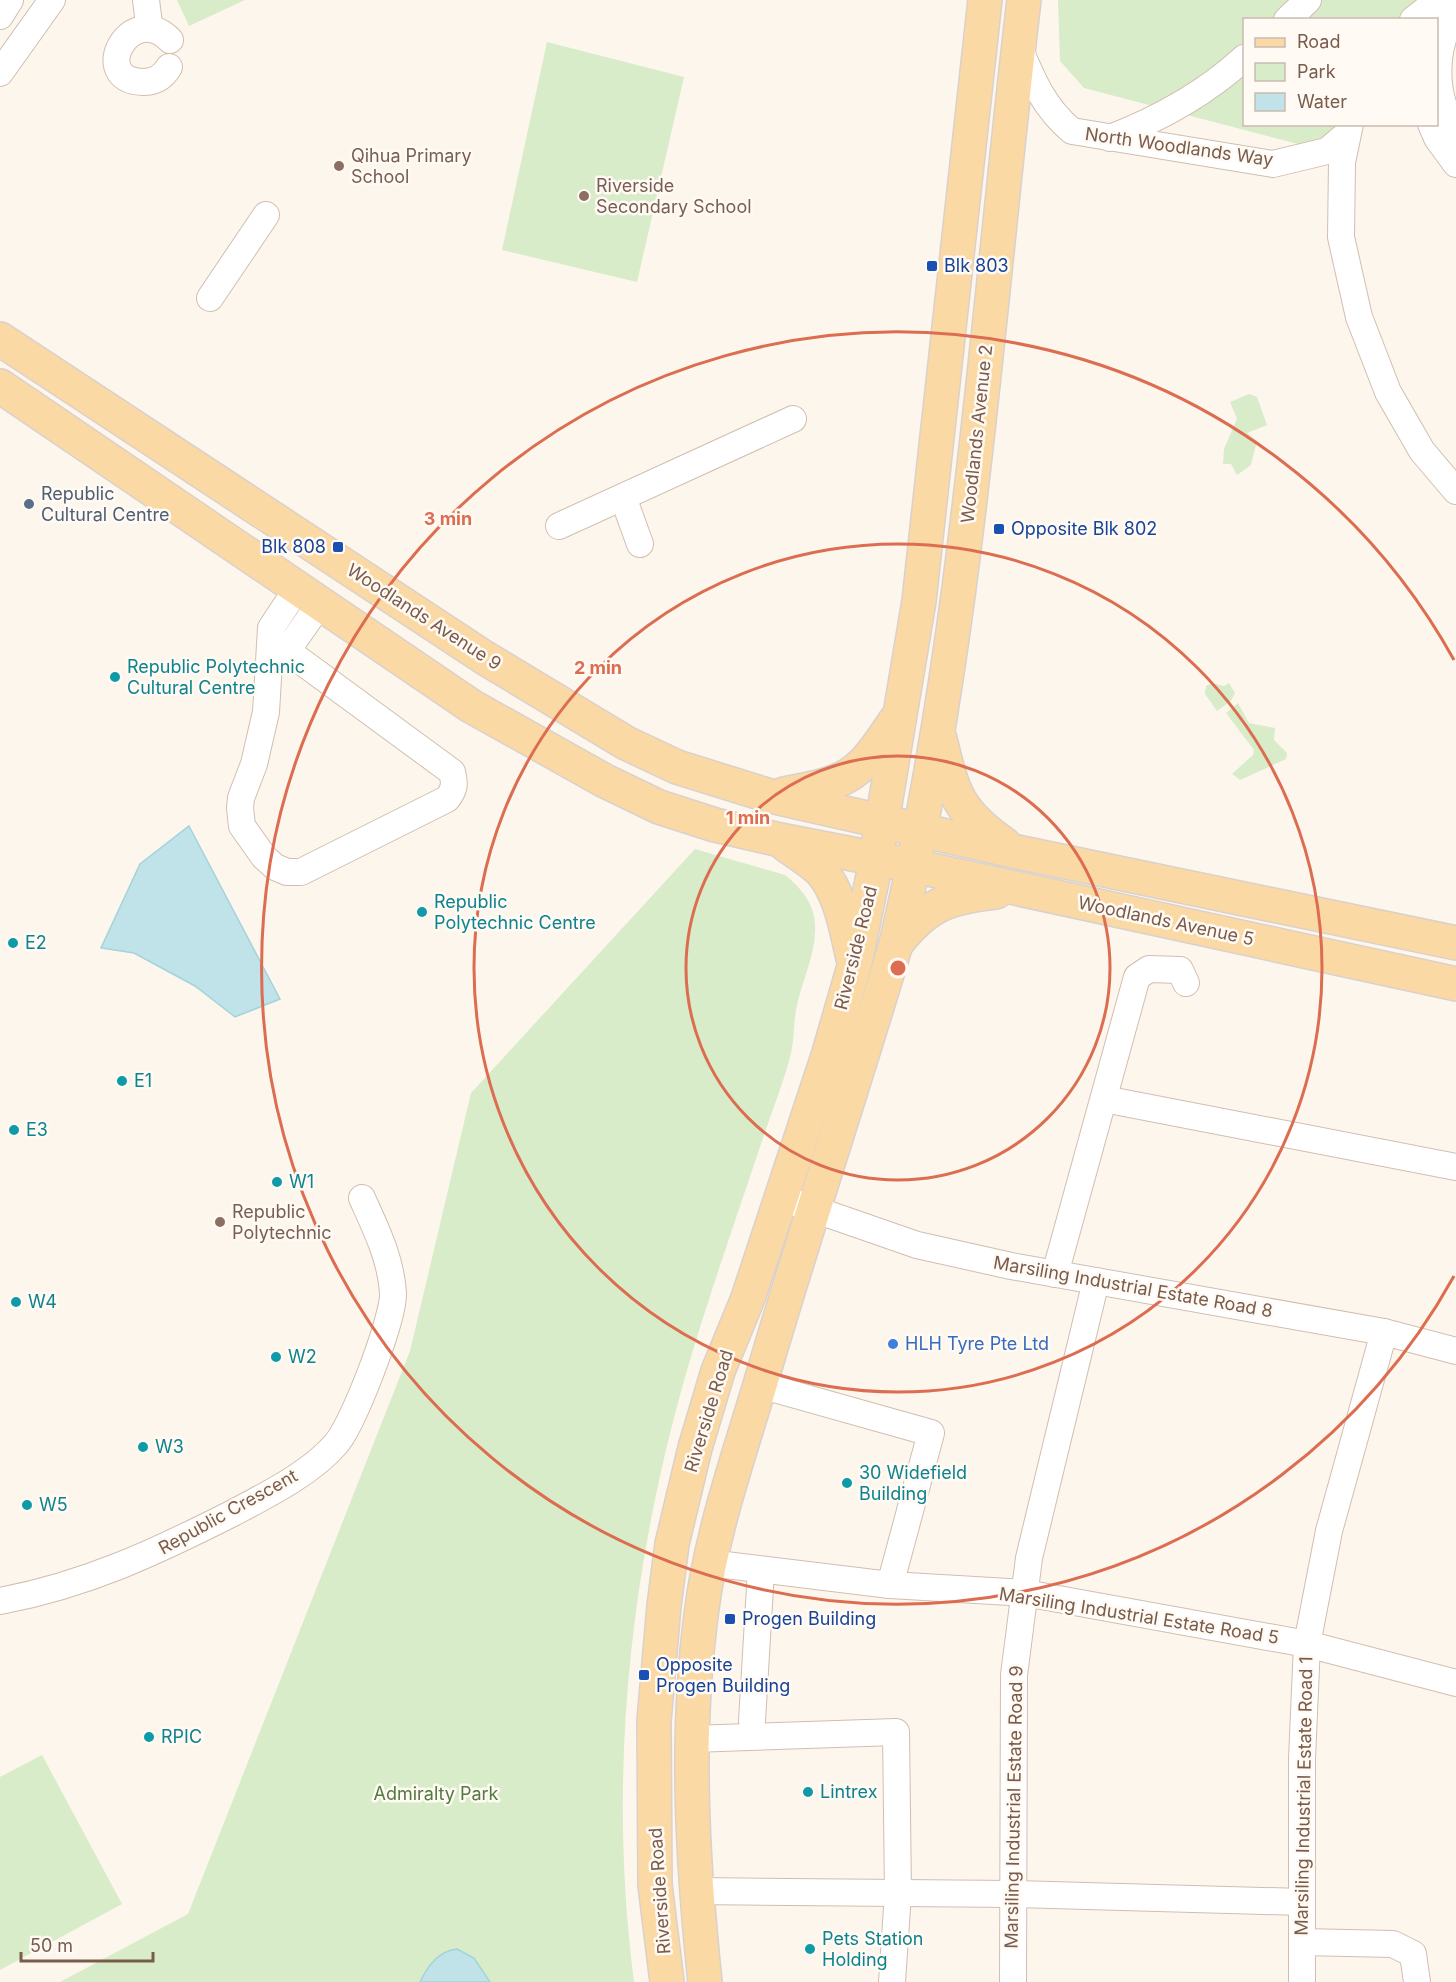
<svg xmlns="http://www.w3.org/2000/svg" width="1456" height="1982" viewBox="0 0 1456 1982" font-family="Inter,sans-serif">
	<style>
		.green { fill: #d8ecc9 }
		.water { fill: #bfe3e8; stroke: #a5d3da; stroke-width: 1.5 }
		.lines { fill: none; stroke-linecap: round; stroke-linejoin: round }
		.minor-casing { stroke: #d1beb0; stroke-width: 28 }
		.major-casing { stroke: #dad1cd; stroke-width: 36 }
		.minor { stroke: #fff; stroke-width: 26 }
		.major { stroke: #fbd9a5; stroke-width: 33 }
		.ring { fill: none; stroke: #dc6d51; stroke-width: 3 }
		.education-dot { fill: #8d6e63; stroke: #fffaf3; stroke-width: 2 }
		.transit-dot { fill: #1a4fb4; stroke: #fffaf3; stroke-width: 2 }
		.service-dot { fill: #5c6f8a; stroke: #fffaf3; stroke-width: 2 }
		.culture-dot { fill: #0f9aa8; stroke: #fffaf3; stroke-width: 2 }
		.shop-dot { fill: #3f7fe0; stroke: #fffaf3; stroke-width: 2 }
		.labels { text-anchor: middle; stroke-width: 5; stroke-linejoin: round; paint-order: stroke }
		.street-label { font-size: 18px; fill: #7a5c4d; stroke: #fffaf3 }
		.education-label { font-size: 18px; fill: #785e54; stroke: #fffaf3; text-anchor: start }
		.transit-label { font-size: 18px; fill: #164399; stroke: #fffaf3; text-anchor: start }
		.service-label { font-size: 18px; fill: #4e5e75; stroke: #fffaf3; text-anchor: start }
		.culture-label { font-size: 18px; fill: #0d838f; stroke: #fffaf3; text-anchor: start }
		.shop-label { font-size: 18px; fill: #366cbe; stroke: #fffaf3; text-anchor: start }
		.park-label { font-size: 18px; fill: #537a41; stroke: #fffaf3 }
		.centre { fill: #dc6d51; stroke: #fffaf3; stroke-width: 3 }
		.ring-label { font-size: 18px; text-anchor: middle; font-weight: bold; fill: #dc6d51; stroke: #fffaf3; stroke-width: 5; stroke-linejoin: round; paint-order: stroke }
	</style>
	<rect width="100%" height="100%" fill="#fdf6ec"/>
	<g class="green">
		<polygon points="177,0 245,0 189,26"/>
		<polygon points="1058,0 1428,0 1418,19 1244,20 1244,124 1362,125 1302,145 1084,88 1060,61"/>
		<polygon points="547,42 684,77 637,282 502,250"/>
		<polygon points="1249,394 1257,397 1267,425 1247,433 1257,441 1251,465 1237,475 1231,464 1223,464 1224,449 1237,419 1230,402"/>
		<polygon points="1212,683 1224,686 1229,683 1235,693 1231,701 1217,711 1205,694 1206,686"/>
		<polygon points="1238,703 1249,723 1275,728 1274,740 1287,753 1286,759 1240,780 1232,774 1253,755 1254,750 1226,713"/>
		<path d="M695 849 785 875C804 890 817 908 815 933 814 957 802 982 797 1005 793 1022 795 1040 790 1057 783 1084 772 1111 763 1138 743 1198 722 1258 703 1318 634 1532 605 1758 634 1982H60L188 1914 410 1351 471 1093Z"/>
		<polygon points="42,1755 122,1904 0,1970 0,1777"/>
	</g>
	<g class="water">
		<polygon points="189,826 280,999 235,1017 195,986 134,953 101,948 140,864"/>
		<path d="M457 1949 474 1958 490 1982H420C428 1966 438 1951 457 1949Z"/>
	</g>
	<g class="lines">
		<defs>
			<g id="minor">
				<polyline points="146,0 149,24"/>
				<path d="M1456 12C1433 46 1432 96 1456 130"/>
				<polyline points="0,16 10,0"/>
				<polyline points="1287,20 1308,0"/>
				<polyline points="1413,20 1438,0"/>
				<path d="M1018 45C1032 79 1044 108 1072 131L1273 164 1327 151 1346 135"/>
				<path d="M169 67C163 77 155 82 143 82 87 80 131 0 170 40"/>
				<polyline points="0,73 52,0"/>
				<polyline points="1350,124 1342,162 1341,237 1359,317 1388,392 1422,451 1456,491"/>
				<polyline points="1431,124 1437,138 1456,164"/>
				<path d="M1110 138C1159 119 1205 94 1244 58"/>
				<polyline points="210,298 266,215"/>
				<polyline points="623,497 640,544"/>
				<polyline points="559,526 793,419"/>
				<path d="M297 589 271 628 266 712 254 764 241 798 240 808 242 826 264 857 275 867 287 872H301L447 799C455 789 455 783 452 772L294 656 291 645 319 605"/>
				<polyline points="1104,1099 1456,1167"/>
				<polyline points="796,1203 917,1245 1011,1266 1384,1332 1456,1351"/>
				<polyline points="1055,1274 1137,977 1149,969 1180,970 1186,983"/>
				<polyline points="760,1385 931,1433 890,1585"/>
				<polyline points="709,1563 890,1585 1025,1593 1307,1644 1456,1683"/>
				<path d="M0 1601C86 1585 156 1552 233 1513 265 1496 311 1473 335 1445 353 1426 394 1318 393 1293 391 1259 376 1229 362 1198"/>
				<polyline points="752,1721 761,1570"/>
				<polyline points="692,1739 896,1732 898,1893 892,1982"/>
				<polyline points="696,1891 1012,1894 1302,1902"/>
				<polyline points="1302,1942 1393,1944 1413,1954 1417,1982"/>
				<polyline points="1013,1982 1014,1675 1029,1558 1096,1281"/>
				<polyline points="1302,1982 1302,1759 1307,1644 1329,1531 1384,1332"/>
			</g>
			<g id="major">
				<polyline points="0,339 485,658 626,743 677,767 770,796 1013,851 1456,943"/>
				<polyline points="0,386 471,706 605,781 659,807 715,825 780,840 914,866 1456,984"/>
				<path d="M940 739C953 793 957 811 1004 844"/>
				<path d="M784 794C850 782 858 777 895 721"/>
				<path d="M786 845C797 853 810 861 820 870 841 893 846 929 853 958"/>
				<path d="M896 944C926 905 948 897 996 892"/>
				<polyline points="667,1982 655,1885 654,1721 664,1606 672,1544 695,1448 718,1371 748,1298 828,1056 855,963 873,876 919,601 985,0"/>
				<path d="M705 1982C692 1858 685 1731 702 1608 712 1532 738 1458 760 1385 803 1237 852 1092 896 944 968 635 987 315 1024 0"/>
			</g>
		</defs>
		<use href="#minor" class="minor-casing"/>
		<use href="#major" class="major-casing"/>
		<use href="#minor" class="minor"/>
		<use href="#major" class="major"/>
	</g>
	<g class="ring">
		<circle cx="898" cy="968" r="212"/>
		<circle cx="898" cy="968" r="424"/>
		<path d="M1454 1276A636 636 0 1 1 1454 660"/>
	</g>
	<g class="education-dot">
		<circle cx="339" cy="166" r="6"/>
		<circle cx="584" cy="196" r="6"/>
		<circle cx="220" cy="1222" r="6"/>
	</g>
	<g class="transit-dot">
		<rect x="926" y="260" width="12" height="12" rx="3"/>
		<rect x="993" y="523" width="12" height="12" rx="3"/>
		<rect x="332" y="541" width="12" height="12" rx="3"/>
		<rect x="724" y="1613" width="12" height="12" rx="3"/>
		<rect x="638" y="1669" width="12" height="12" rx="3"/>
	</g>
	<circle class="service-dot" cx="29" cy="504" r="6"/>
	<g class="culture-dot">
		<circle cx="115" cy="677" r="6"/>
		<circle cx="422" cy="912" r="6"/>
		<circle cx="13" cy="943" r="6"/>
		<circle cx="122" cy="1081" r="6"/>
		<circle cx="14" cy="1130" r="6"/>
		<circle cx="277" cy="1182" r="6"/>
		<circle cx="16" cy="1302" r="6"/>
		<circle cx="276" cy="1357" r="6"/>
		<circle cx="143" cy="1447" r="6"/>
		<circle cx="847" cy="1483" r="6"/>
		<circle cx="27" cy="1505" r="6"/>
		<circle cx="149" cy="1737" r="6"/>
		<circle cx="808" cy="1792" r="6"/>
		<circle cx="810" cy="1949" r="6"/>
	</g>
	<circle class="shop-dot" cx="893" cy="1344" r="6"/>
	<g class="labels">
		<g class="street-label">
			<text transform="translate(1179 147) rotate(8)" y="6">North Woodlands Way</text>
			<text transform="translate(977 434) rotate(-84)" y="6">Woodlands Avenue 2</text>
			<text transform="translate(424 617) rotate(33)" y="6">Woodlands Avenue 9</text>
			<text transform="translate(1166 921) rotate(12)" y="6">Woodlands Avenue 5</text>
			<text transform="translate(856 948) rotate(-76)" y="6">Riverside Road</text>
			<text transform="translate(1133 1287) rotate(10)" y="6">Marsiling Industrial Estate Road 8</text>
			<text transform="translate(709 1411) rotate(-73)" y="6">Riverside Road</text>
			<text transform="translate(228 1512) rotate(-29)" y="6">Republic Crescent</text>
			<text transform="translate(1139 1616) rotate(9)" y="6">Marsiling Industrial Estate Road 5</text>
			<text transform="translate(1304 1796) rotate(-89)" y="6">Marsiling Industrial Estate Road 1</text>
			<text transform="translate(1014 1807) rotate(-89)" y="6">Marsiling Industrial Estate Road 9</text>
			<text transform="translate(660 1891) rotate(-94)" y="6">Riverside Road</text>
		</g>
		<g class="education-label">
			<text x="351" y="162">Qihua Primary<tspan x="351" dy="21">School</tspan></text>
			<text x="596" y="192">Riverside<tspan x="596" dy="21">Secondary School</tspan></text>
			<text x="232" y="1218">Republic<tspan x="232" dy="21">Polytechnic</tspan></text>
		</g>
		<g class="transit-label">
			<text x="944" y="272">Blk 803</text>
			<text x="1011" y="535">Opposite Blk 802</text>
			<text x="326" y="553" text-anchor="end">Blk 808</text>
			<text x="742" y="1625">Progen Building</text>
			<text x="656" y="1671">Opposite<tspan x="656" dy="21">Progen Building</tspan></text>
		</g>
		<g class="service-label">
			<text x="41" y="500">Republic<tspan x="41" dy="21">Cultural Centre</tspan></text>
		</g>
		<g class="culture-label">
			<text x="127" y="673">Republic Polytechnic<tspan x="127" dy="21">Cultural Centre</tspan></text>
			<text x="434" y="908">Republic<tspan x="434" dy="21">Polytechnic Centre</tspan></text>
			<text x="25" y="949">E2</text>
			<text x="134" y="1087">E1</text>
			<text x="26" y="1136">E3</text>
			<text x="289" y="1188">W1</text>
			<text x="28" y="1308">W4</text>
			<text x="288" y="1363">W2</text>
			<text x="155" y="1453">W3</text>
			<text x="859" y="1479">30 Widefield<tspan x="859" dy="21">Building</tspan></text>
			<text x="39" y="1511">W5</text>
			<text x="161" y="1743">RPIC</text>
			<text x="820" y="1798">Lintrex</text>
			<text x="822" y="1945">Pets Station<tspan x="822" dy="21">Holding</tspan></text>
		</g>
		<g class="shop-label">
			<text x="905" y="1350">HLH Tyre Pte Ltd</text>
		</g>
		<g class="park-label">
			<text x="436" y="1800">Admiralty Park</text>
		</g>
	</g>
	<circle cx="898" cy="968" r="9" class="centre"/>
	<g class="ring-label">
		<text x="448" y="525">3 min</text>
		<text x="598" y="674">2 min</text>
		<text x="748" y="824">1 min</text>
	</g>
	<rect x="1243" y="18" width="195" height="108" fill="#fffaf3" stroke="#cabbb1" stroke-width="1.5"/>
	<rect x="1255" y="38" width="30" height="9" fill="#fbd9a5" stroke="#cabbb1" stroke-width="1.5"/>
	<text x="1297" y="48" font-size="18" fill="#7a5c4d">Road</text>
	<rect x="1255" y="63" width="30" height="18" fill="#d8ecc9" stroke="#cabbb1" stroke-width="1.5"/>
	<text x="1297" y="78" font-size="18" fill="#7a5c4d">Park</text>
	<rect x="1255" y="93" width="30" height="18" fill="#bfe3e8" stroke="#cabbb1" stroke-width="1.5"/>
	<text x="1297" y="108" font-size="18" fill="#7a5c4d">Water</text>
	<path d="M21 1952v9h132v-9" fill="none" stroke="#7a5c4d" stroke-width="3"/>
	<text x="30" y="1952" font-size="18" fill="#7a5c4d" stroke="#fffaf3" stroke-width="4.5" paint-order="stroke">50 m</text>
</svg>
